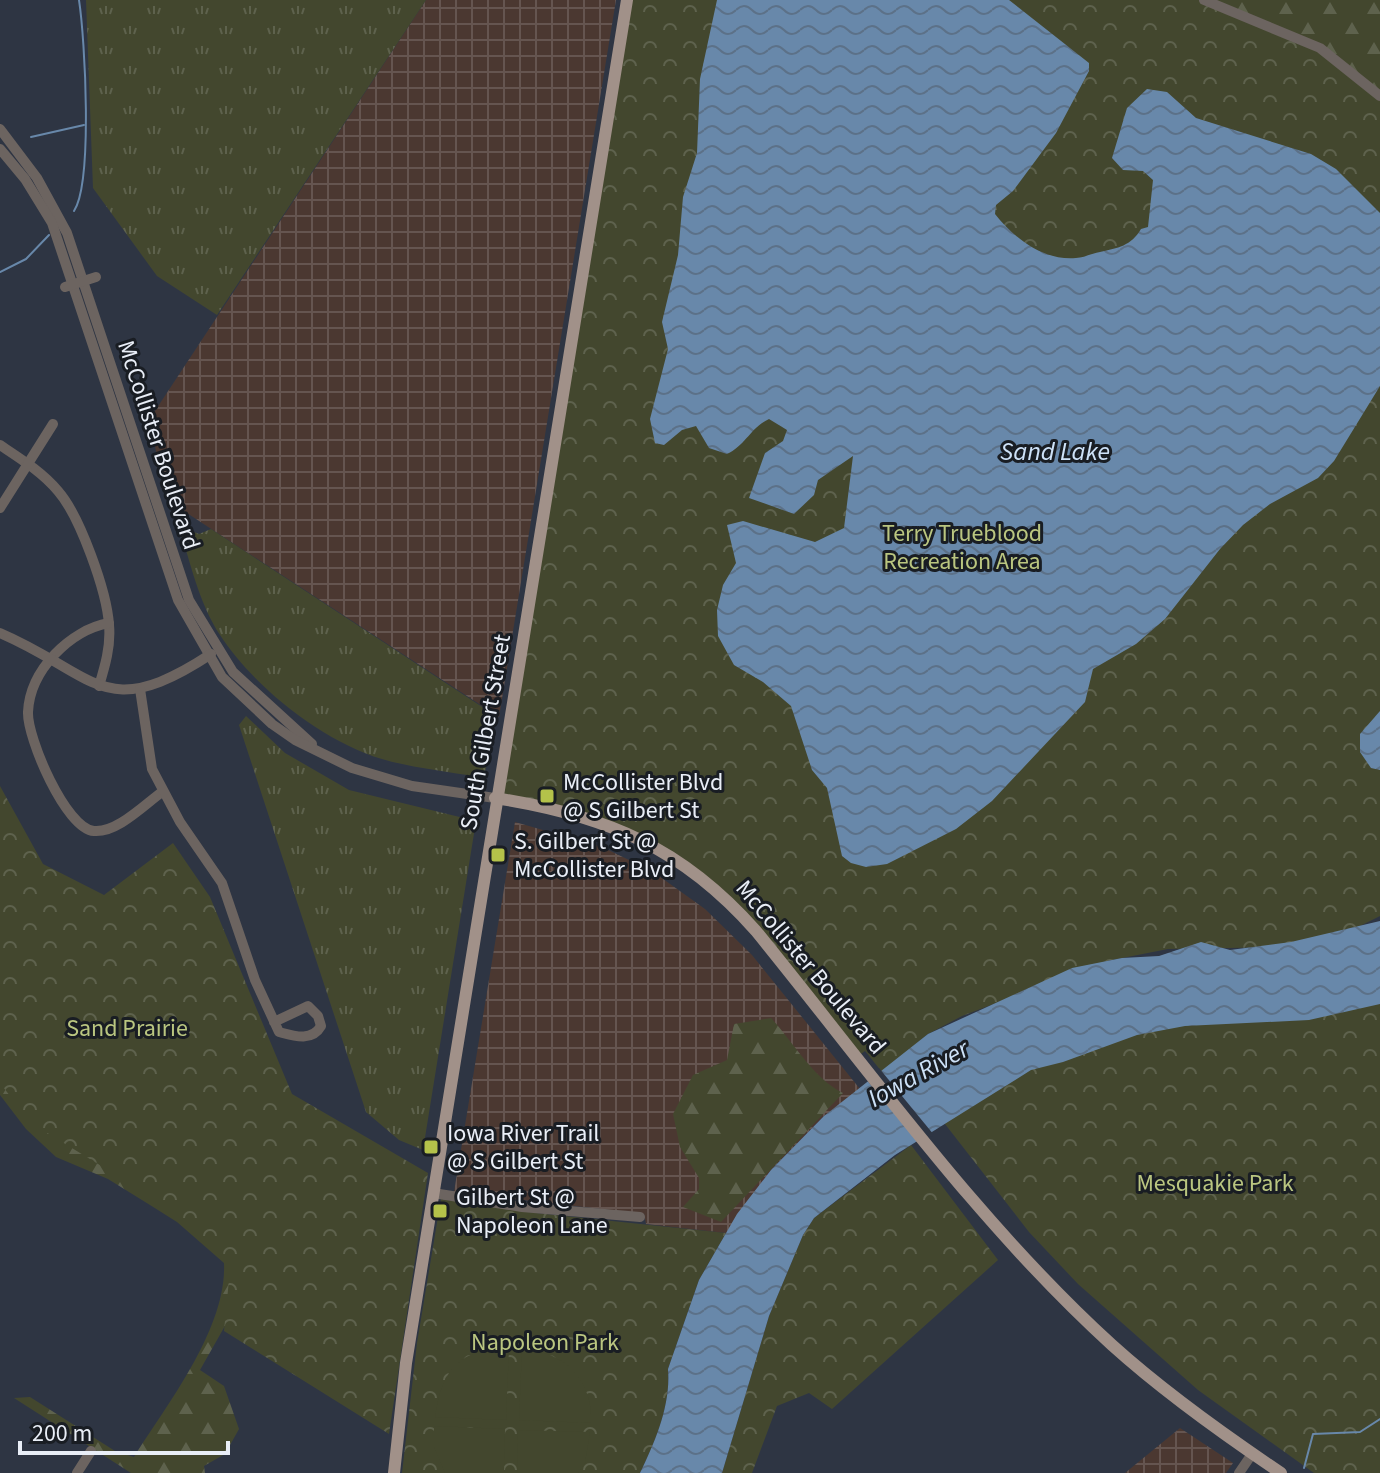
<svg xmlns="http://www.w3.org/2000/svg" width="1380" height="1473" viewBox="0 0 1380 1473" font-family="'Source Sans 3',sans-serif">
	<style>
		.industrial { fill: url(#industrial-grid) }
		.grass { fill: url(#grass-tufts) }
		.forest { fill: url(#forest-firs) }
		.park { fill: url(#park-crowns) }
		.pitch { fill: #43472e }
		.water { fill: url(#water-waves) }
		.pier { fill: #2e3543 }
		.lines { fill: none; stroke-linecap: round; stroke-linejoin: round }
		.stream { stroke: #6888aa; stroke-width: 2 }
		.minor { stroke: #6c6460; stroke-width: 10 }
		.major { stroke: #a19189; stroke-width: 12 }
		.poi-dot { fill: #b4c24a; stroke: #191d23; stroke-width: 3 }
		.labels { text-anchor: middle; stroke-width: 6; stroke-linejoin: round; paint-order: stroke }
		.street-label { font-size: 24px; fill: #e9eef7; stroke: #191d23 }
		.park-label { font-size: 24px; fill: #bac680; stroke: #191d23 }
		.poi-label { font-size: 24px; fill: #e9eef7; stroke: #191d23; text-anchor: start }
		.water-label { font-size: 26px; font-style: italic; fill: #cee2f8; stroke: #191d23 }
	</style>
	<defs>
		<pattern id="industrial-grid" width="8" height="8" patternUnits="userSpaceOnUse" patternTransform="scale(2)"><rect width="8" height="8" fill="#4b3831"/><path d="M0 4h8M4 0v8" fill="none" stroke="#655550"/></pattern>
		<pattern id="grass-tufts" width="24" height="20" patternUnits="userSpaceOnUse" patternTransform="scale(2)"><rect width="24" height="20" fill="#43472e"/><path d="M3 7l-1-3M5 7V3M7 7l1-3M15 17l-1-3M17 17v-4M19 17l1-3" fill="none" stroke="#5e624d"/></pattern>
		<pattern id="forest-firs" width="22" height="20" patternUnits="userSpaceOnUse" patternTransform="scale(2)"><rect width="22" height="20" fill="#43472e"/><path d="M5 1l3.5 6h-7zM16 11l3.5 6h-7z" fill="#5e624d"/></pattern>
		<pattern id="park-crowns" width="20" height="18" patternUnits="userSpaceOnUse" patternTransform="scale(2)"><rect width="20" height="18" fill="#43472e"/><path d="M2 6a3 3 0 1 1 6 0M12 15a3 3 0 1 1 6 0" fill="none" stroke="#5e624d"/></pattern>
		<pattern id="water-waves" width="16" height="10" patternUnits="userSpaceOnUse" patternTransform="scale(2)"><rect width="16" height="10" fill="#6888aa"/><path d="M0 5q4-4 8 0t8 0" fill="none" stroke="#5c7188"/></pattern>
	</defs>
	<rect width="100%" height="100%" fill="#2e3543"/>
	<g class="industrial">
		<polygon points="426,0 616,0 499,717 167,500 149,420"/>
		<polygon points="515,822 602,847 652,871 705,909 752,955 860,1089 824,1116 771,1170 726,1233 646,1224 644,1214 454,1192"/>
		<polygon points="1180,1428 1233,1463 1226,1473 1125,1473"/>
	</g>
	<g class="grass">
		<polygon points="86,0 426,0 217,315 157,276 93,188"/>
		<path d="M179 526 199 534 211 529 496 716 485 772 478 777C446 771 412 768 382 759 322 741 254 687 220 635 199 603 190 562 179 526Z"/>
		<polygon points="246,716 285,753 349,790 476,821 423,1150 399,1140 366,1112 239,725"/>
	</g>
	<g class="forest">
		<polygon points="1127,0 1380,0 1380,122"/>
		<path d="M771 1018C794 1043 813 1078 843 1093L721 1222 683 1207 699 1189V1178L680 1147 673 1114 693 1075 727 1060 734 1024Z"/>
		<path d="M0 1064 231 1249 234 1310 200 1370 224 1386 239 1429 225 1454 204 1466 205 1473H131L14 1398 30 1397 115 1451 134 1457C168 1403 227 1328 224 1263L177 1222 150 1205 108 1179 56 1157 26 1129 0 1095Z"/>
	</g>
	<g class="park">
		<polygon points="627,0 1198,0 1321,49 1380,100 1380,916 1356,928 1283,947 1168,949 1107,961 962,1016 928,1034 882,1072 865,1051 858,1056 738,910 634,835 495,798"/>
		<polygon points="0,786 43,864 104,895 173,843 210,897 292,1094 428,1173 389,1434 224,1331 231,1259 134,1186 31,1123 0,1083"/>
		<polygon points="1380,992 1380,1473 1314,1473 1198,1390 1078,1284 1029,1232 938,1115 1027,1064 1104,1035"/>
		<polygon points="911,1145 998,1260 832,1409 809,1393 777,1406 752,1473 722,1473 769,1316 803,1235 814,1218"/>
		<path d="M441 1199 536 1213 726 1233 699 1280 668 1369C671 1405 655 1442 640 1473H402L417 1343Z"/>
	</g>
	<g class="pitch">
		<path d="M509 1347 506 1420 435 1417C442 1367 460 1350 509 1347Z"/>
		<path d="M522 1349C564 1351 593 1380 591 1423L519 1420Z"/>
		<polygon points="434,1426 505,1429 504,1473 445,1473 434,1447"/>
		<polygon points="518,1430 590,1432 585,1463 578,1473 517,1473"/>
	</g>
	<g class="water">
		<path d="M717 0H1009L1089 63V71L1056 133 1013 191 996 205 995 214C1014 238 1043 261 1076 258 1084 258 1092 253 1100 252 1118 248 1131 246 1141 229L1148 227 1153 180 1143 171 1123 170 1112 158 1127 108 1147 89 1167 92 1196 118 1311 154 1336 169 1380 213V386L1334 461 1318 478 1270 504 1243 525 1220 549 1165 619 1136 644 1093 669 1085 702 992 801 956 829 887 864 866 867 851 863 842 856 827 788 812 770 791 706 763 682 734 665 718 636 717 610 723 585 736 563 727 525 743 521 815 542 844 528 853 456 818 480 814 495 794 514 749 498 765 453 783 441 787 430 769 419C750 428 746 445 727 454L709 448 696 426 682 430 664 445 655 443 650 419 668 349 662 322 678 255 683 197 697 153 700 79Z"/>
		<polygon points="1380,711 1380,770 1371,768 1360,752 1360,734"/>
		<path d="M1380 921V1004L1309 1020 1185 1026 1137 1035 1063 1062 1031 1070 895 1155 814 1218 803 1235 769 1316 722 1473H640C655 1442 671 1405 668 1369L699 1280 737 1214 771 1170 824 1116 928 1034 1072 968 1122 958 1159 956 1201 942 1230 950 1291 942Z"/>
	</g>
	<polygon class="pier" points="879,1068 934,1135 920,1144 866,1079"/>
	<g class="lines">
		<g class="stream">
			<polyline points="31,137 84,125"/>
			<path d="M74 211C93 182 85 39 79 0"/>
			<polyline points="0,272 26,259 49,235"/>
			<polyline points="1304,1468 1313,1434 1360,1432 1380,1419"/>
		</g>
		<g class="minor">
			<polyline points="1204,0 1320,48 1380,96"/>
			<polyline points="0,129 37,178 67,233 189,600 233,672 312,744"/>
			<polyline points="0,149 25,179 52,223 178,600 222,677 272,724 295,740 352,768 412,786 495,798"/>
			<polyline points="65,287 96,277"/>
			<path d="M0 445C21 459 42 472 58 491 80 516 107 592 109 625 111 646 105 666 99 686"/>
			<polyline points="0,508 53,424"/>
			<path d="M109 623C70 630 30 670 28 712 27 738 66 829 94 831 117 833 144 805 162 792"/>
			<path d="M0 633C96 674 103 725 211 654"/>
			<path d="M140 689 152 769 180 822 222 883 255 980 279 1032C294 1036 312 1042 321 1026L318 1016 308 1006 274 1022"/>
			<polyline points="433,1193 522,1207 640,1217"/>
			<polyline points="77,1473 91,1451"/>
			<polyline points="1239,1473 1252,1454"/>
		</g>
		<g class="major">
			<path d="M495 798C605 815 682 847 756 931 870 1071 978 1223 1112 1345 1164 1392 1223 1434 1281 1473"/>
			<polyline points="394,1473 406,1363 627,0"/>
		</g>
	</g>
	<g class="poi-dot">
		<rect x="539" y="788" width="16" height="16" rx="4"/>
		<rect x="490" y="847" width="16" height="16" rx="4"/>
		<rect x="423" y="1139" width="16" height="16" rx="4"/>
		<rect x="432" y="1203" width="16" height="16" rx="4"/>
	</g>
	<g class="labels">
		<g class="street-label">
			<text transform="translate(159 445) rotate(72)" y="8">McCollister Boulevard</text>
			<text transform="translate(485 732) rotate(-80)" y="8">South Gilbert Street</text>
			<text transform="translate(811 967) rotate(50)" y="8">McCollister Boulevard</text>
		</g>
		<g class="park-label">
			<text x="962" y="541">Terry Trueblood<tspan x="962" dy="28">Recreation Area</tspan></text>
			<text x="127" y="1036">Sand Prairie</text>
			<text x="1215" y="1191">Mesquakie Park</text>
			<text x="545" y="1350">Napoleon Park</text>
		</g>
		<g class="poi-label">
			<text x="563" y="790">McCollister Blvd<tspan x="563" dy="28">@ S Gilbert St</tspan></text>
			<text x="514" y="849">S. Gilbert St @<tspan x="514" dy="28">McCollister Blvd</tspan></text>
			<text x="447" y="1141">Iowa River Trail<tspan x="447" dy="28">@ S Gilbert St</tspan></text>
			<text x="456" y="1205">Gilbert St @<tspan x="456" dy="28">Napoleon Lane</tspan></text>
		</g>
		<g class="water-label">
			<text x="1055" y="460">Sand Lake</text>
			<text transform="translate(918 1073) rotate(-29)" y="9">Iowa River</text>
		</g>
	</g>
	<path d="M20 1441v12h208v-12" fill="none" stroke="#e9eef7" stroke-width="4"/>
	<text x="32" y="1441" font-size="24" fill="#e9eef7" stroke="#191d23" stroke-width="6" paint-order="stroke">200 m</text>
</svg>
